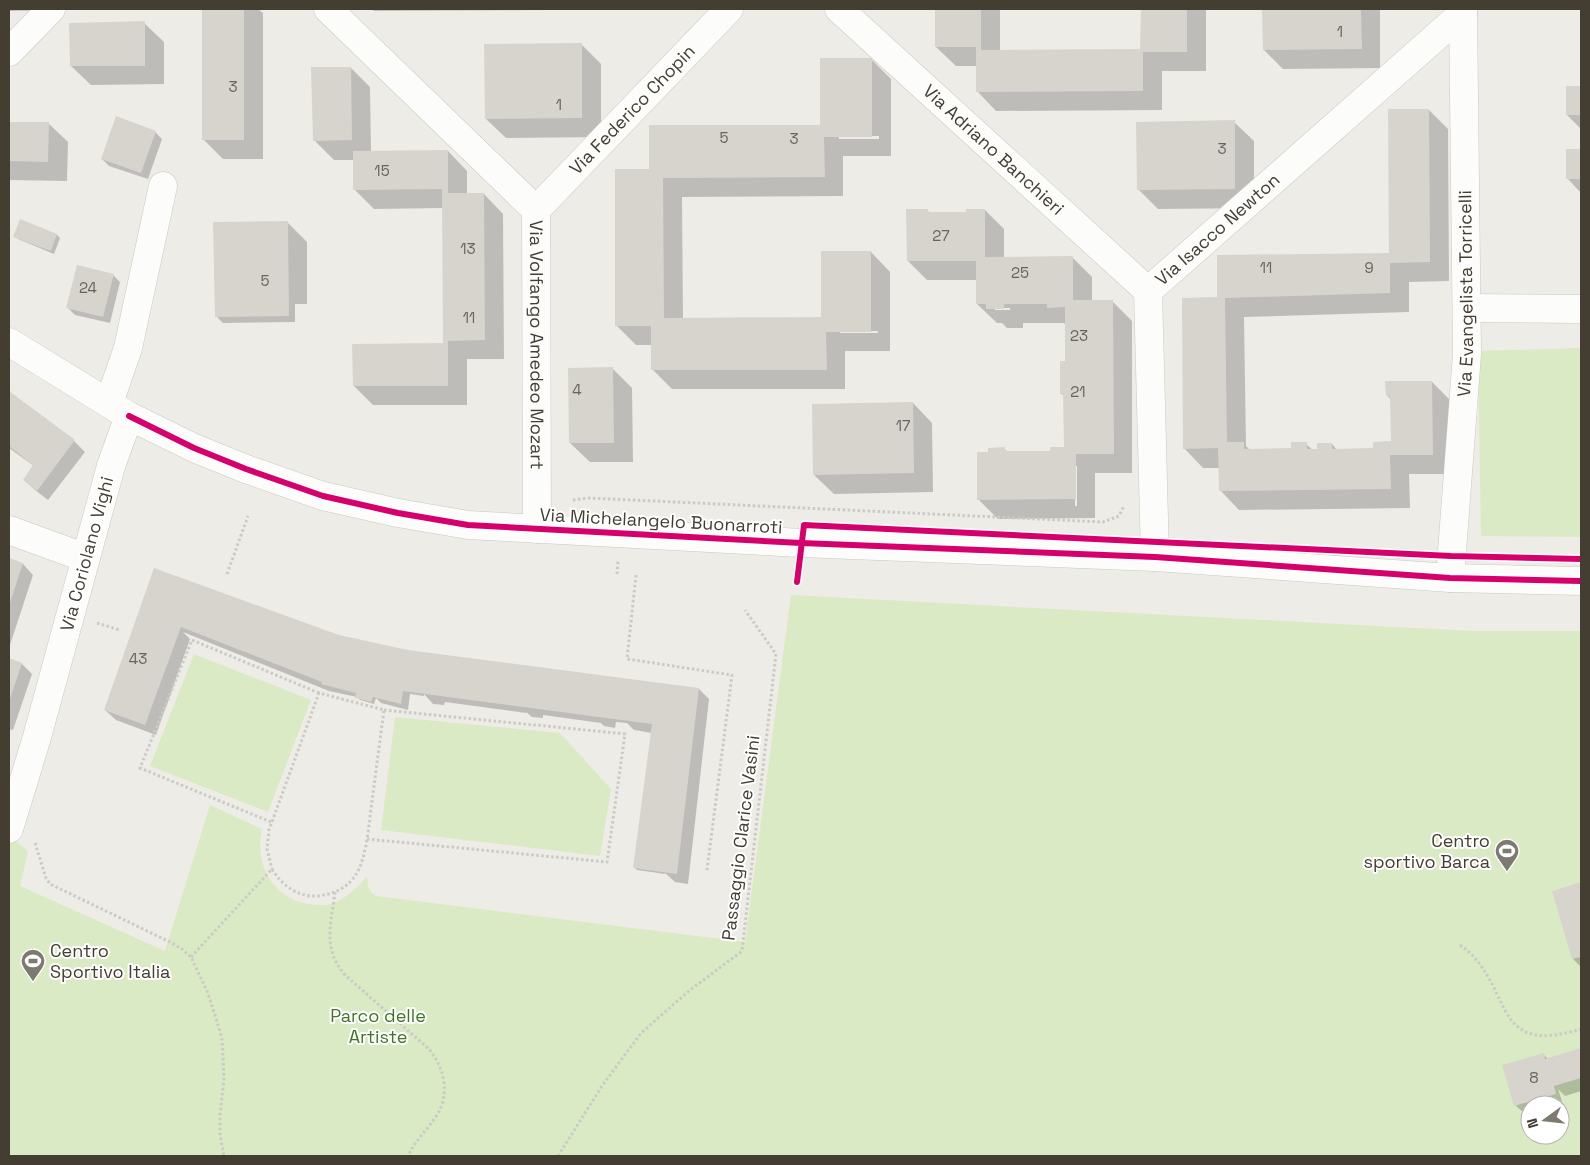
<svg xmlns="http://www.w3.org/2000/svg" width="1590" height="1165" viewBox="0 0 1590 1165" font-family="'Space Grotesk',sans-serif">
	<style>
		.green { fill: #daeac4; fill-rule: evenodd }
		.shadow { fill: #0003; fill-rule: evenodd }
		.building { fill: #d7d4ce }
		.lines { fill: none; stroke-linecap: round; stroke-linejoin: round }
		.minor-casing { stroke: #cac8c2; stroke-width: 29 }
		.path { stroke: #cccac5; stroke-width: 3; stroke-dasharray: 2.5 2.5; stroke-linecap: butt }
		.minor { stroke: #fcfcfb; stroke-width: 28 }
		.cycleway-casing { stroke: #fff; stroke-width: 9 }
		.cycleway { stroke: #d6006c; stroke-width: 6 }
		.labels { text-anchor: middle; stroke-width: 4; stroke-linejoin: round; paint-order: stroke }
		.number-label { font-size: 15px; fill: #69645a }
		.street-label { font-size: 18px; fill: #433d32; stroke: #fff }
		.poi-label { font-size: 18px; fill: #433d32; stroke: #fff; text-anchor: end }
		.park-label { font-size: 18px; fill: #417525; stroke: #fff }
	</style>
	<rect width="100%" height="100%" fill="#eeece6"/>
	<g class="green">
		<polygon points="1581,348 1581,537 1481,536 1478,351"/>
		<path d="M791 595 1471 631H1581V1156H9V836L28 851 20 886 165 951 210 805 262 829C254 863 272 898 308 904 316 905 324 906 331 904 346 899 357 888 367 876 368 884 367 891 376 896L745 942ZM1530 1105H1560V1135H1530Z"/>
		<polygon points="194,654 311,700 268,812 150,766"/>
		<polygon points="395,717 560,733 611,789 600,856 381,830"/>
	</g>
	<g class="shadow">
		<polygon points="9,9 61,9 61,10 9,11"/>
		<polygon points="203,9 258,9 263,13 263,159 223,159 204,140"/>
		<polygon points="371,9 545,9 545,10 374,11"/>
		<polygon points="642,9 738,9 643,10"/>
		<polygon points="936,9 1000,9 1000,51 1142,50 1142,9 1206,9 1206,71 1162,71 1162,110 996,111 977,91 977,66 956,66 936,47"/>
		<polygon points="1263,9 1380,9 1380,68 1283,69 1264,50"/>
		<polygon points="144,23 164,42 164,84 91,85 71,66"/>
		<polygon points="581,44 601,64 601,137 506,138 486,119"/>
		<path d="M871 59 891 79V156H843V196L682 197 683 319 823 318 871 252 890 272V351H845V389H672L653 370 652 345H636L616 325 650 170 822 126ZM839 136H879V139H839ZM840 331H878V333H840Z"/>
		<polygon points="351,68 370,87 371,152 448,151 467,171 467,194 484,194 503,214 504,359 467,359 467,405 373,405 354,386 444,344 443,208 374,209 355,190 354,160 334,160 314,140"/>
		<polygon points="1567,87 1581,87 1581,129 1567,115"/>
		<polygon points="1429,110 1448,129 1449,281 1409,282 1409,312 1244,317 1246,446 1250,450 1292,449 1306,444 1313,450 1319,450 1332,444 1337,450 1375,449 1392,442 1391,400 1387,395 1432,382 1451,401 1452,474 1409,474 1410,508 1239,510 1220,490 1220,468 1203,468 1184,448 1219,299 1390,254"/>
		<polygon points="1234,122 1254,141 1254,208 1158,209 1138,189"/>
		<polygon points="9,123 48,123 68,142 67,181 9,180"/>
		<polygon points="155,132 162,139 148,179 109,166 102,159"/>
		<polygon points="1567,150 1581,150 1581,193 1567,178"/>
		<path d="M927 210 930 213H968L985 210 1004 229V258L1072 257 1092 277V301H1112L1132 321V473H1095V518L998 519 978 499 989 453 1004 449 1008 452H1051L1065 448V397L1061 393 1066 362V325L1064 323H1023V328H1007L1002 323H997L977 304V280H927L908 261ZM995 308H1010V310H995ZM1075 466H1077V506H1075Z"/>
		<polygon points="20,221 57,235 60,238 54,254 18,239 14,236"/>
		<polygon points="287,222 307,242 307,304 295,304 295,322 223,323 216,316"/>
		<polygon points="113,275 120,282 110,323 75,315 68,308"/>
		<polygon points="612,368 632,388 633,462 590,462 570,443"/>
		<polygon points="9,393 74,441 85,452 48,500 35,490 24,480 34,466 9,448"/>
		<polygon points="913,403 932,423 933,492 834,494 814,475"/>
		<polygon points="9,559 23,564 33,575 9,648"/>
		<polygon points="155,569 339,636 408,651 699,689 709,699 688,884 675,882 665,873 665,874 637,870 634,867 652,733 634,730 627,723 616,722 615,728 604,726 601,723 543,715 543,718 532,717 526,712 526,713 445,702 444,705 433,704 424,694 424,696 410,694 408,710 381,703 376,698 374,704 360,700 357,697 329,691 183,632 190,639 156,735 116,720 105,710"/>
		<polygon points="9,659 22,664 32,674 13,730 9,729"/>
		<polygon points="1581,884 1581,965 1580,966 1573,959 1553,892"/>
		<polygon points="1581,1050 1581,1091 1565,1096 1558,1089 1562,1101 1548,1105 1530,1105 1530,1110 1523,1112 1516,1106 1543,1054 1548,1059"/>
	</g>
	<g class="building">
		<rect x="202" y="9" width="42" height="131"/>
		<polygon points="935,9 981,9 981,50 1140,49 1141,9 1187,9 1187,52 1143,52 1143,91 976,92 976,47 935,47"/>
		<polygon points="1262,9 1361,9 1362,49 1263,50"/>
		<polygon points="145,21 145,66 70,66 69,23"/>
		<polygon points="582,43 582,118 485,119 484,44"/>
		<polygon points="820,58 872,58 872,137 824,137 825,177 663,178 664,318 821,317 821,251 871,251 871,332 826,332 827,370 651,370 651,326 615,326 615,169 649,169 649,125 820,125"/>
		<polygon points="311,67 351,67 352,140 313,141"/>
		<rect x="1566" y="86" width="15" height="29"/>
		<polygon points="1388,109 1429,109 1430,262 1390,263 1390,293 1225,298 1227,442 1244,442 1244,449 1291,448 1291,442 1307,442 1307,449 1317,449 1317,443 1332,443 1332,449 1373,448 1373,442 1391,441 1390,396 1386,396 1385,381 1432,381 1433,455 1390,455 1391,489 1219,491 1218,448 1183,449 1182,298 1217,297 1217,255 1389,253"/>
		<polygon points="116,116 156,131 141,173 101,159"/>
		<polygon points="1235,120 1235,189 1137,190 1136,122"/>
		<polygon points="9,122 49,122 48,162 9,161"/>
		<rect x="1566" y="149" width="15" height="30"/>
		<polygon points="448,150 448,193 484,193 485,340 448,341 448,386 353,386 352,344 443,343 442,189 353,190 353,151"/>
		<polygon points="906,209 928,209 928,212 966,212 966,209 985,209 985,257 1073,256 1073,300 1113,300 1114,454 1076,454 1076,499 977,500 977,452 988,452 988,448 1005,447 1005,451 1050,451 1050,447 1064,447 1063,393 1060,394 1060,361 1065,361 1065,307 1047,308 1047,304 1004,304 1004,309 986,309 986,304 976,304 976,261 907,261"/>
		<polygon points="20,219 57,234 51,251 13,237"/>
		<polygon points="288,221 289,316 215,317 213,222"/>
		<polygon points="77,265 114,274 103,317 66,308"/>
		<polygon points="613,367 614,443 569,443 568,368"/>
		<polygon points="9,391 75,440 37,491 23,480 33,465 9,446"/>
		<polygon points="913,402 914,473 813,475 812,404"/>
		<polygon points="9,558 23,563 9,606"/>
		<polygon points="154,568 339,635 408,650 699,688 677,874 633,868 652,724 403,691 401,704 373,697 371,702 355,698 356,693 321,684 322,682 181,627 145,725 104,710"/>
		<polygon points="9,658 22,663 9,702"/>
		<polygon points="1581,882 1581,957 1572,959 1552,891"/>
		<polygon points="1581,1048 1581,1078 1554,1086 1556,1094 1514,1106 1502,1065 1544,1053 1545,1059"/>
	</g>
	<g class="lines">
		<defs>
			<g id="minor">
				<path id="s1" d="M328 9 536 210 537 529"/>
				<path id="s2" d="M839 9 1148 291"/>
				<polyline points="9,52 51,9"/>
				<path id="s3" d="M536 210 729 9"/>
				<polyline points="1467,308 1581,309"/>
				<polyline points="9,342 129,416 111,466 37,737 9,829"/>
				<polyline points="109,403 128,348 163,186"/>
				<polyline points="129,416 194,448 246,469 323,496 398,513 468,525 801,543 1155,557 1450,578 1581,581"/>
				<polyline points="9,530 86,558"/>
				<path id="s4" d="M1155 557 1148 291 1463 13"/>
				<path id="s5" d="M1450 578 1467 354 1463 9"/>
			</g>
		</defs>
		<use href="#minor" class="minor-casing"/>
		<g class="path">
			<polyline points="573,500 589,498 1103,522 1119,516 1124,506"/>
			<polyline points="227,574 248,516"/>
			<polyline points="617,574 618,561"/>
			<polyline points="636,575 627,659 732,675 707,870"/>
			<polyline points="97,623 120,630"/>
			<polyline points="271,822 140,768 192,640 319,693"/>
			<polyline points="367,839 607,862 625,734 384,710"/>
			<polyline points="35,843 46,878 50,884 170,942 182,949 191,957 207,991 216,1018 222,1039 223,1058 224,1078 220,1115 220,1135 224,1156"/>
			<path d="M335 892C331 925 322 948 345 975L429 1049C445 1069 451 1095 435 1118 426 1131 415 1141 408 1156"/>
			<path d="M1460 945C1473 954 1480 963 1488 977 1499 994 1505 1021 1524 1031 1541 1040 1564 1034 1581 1029"/>
			<path d="M191 957 272 869C281 884 297 897 316 896 332 895 346 889 355 876 367 859 369 822 372 801 376 771 380 740 384 710L319 693 269 830 267 849 272 869"/>
			<polyline points="558,1156 602,1086 641,1033 690,990 742,951 776,654 745,610"/>
		</g>
		<use href="#minor" class="minor"/>
		<defs>
			<g id="cycleway">
				<polyline points="129,416 194,448 246,469 323,496 398,513 468,525 801,543 1155,557 1450,578 1581,581"/>
				<polyline points="797,582 804,525 1451,556 1581,559"/>
			</g>
		</defs>
		<use href="#cycleway" class="cycleway-casing"/>
		<use href="#cycleway" class="cycleway"/>
	</g>
	<defs>
		<symbol id="stadium-pin" viewBox="-11 -11 22 30"><path d="M0 17L-7.5 6A9.5 9.5 0 1 1 7.5 6Z" fill="#7f7a71" stroke="#fff"/><path d="M0-5a6.5 5 0 1 0 0 10a6.5 5 0 1 0 0-10ZM-3.5-1.8h7v3.6h-7Z" fill="#fff"/></symbol>
	</defs>
	<g fill-rule="evenodd">
		<use href="#stadium-pin" x="1493" y="837" width="28" height="38"/>
		<use href="#stadium-pin" x="19" y="947" width="28" height="38"/>
	</g>
	<g class="labels">
		<g class="number-label">
			<text x="1340" y="37">1</text>
			<text x="233" y="92">3</text>
			<text x="559" y="110">1</text>
			<text x="724" y="143">5</text>
			<text x="794" y="144">3</text>
			<text x="1222" y="154">3</text>
			<text x="382" y="176">15</text>
			<text x="941" y="241">27</text>
			<text x="468" y="254">13</text>
			<text x="1266" y="273">11</text>
			<text x="1369" y="273">9</text>
			<text x="1020" y="278">25</text>
			<text x="265" y="286">5</text>
			<text x="88" y="293">24</text>
			<text x="469" y="323">11</text>
			<text x="1079" y="341">23</text>
			<text x="577" y="395">4</text>
			<text x="1078" y="397">21</text>
			<text x="903" y="431">17</text>
			<text x="138" y="664">43</text>
			<text x="1534" y="1083">8</text>
		</g>
		<g class="street-label">
			<text dy="6" stroke="none"><textPath href="#s3" startOffset="139">Via Federico Chopin</textPath></text>
			<text dy="6" stroke="none"><textPath href="#s2" startOffset="209">Via Adriano Banchieri</textPath></text>
			<text dy="6" stroke="none"><textPath href="#s4" startOffset="359">Via Isacco Newton</textPath></text>
			<text dy="6" stroke="none"><textPath href="#s5" startOffset="285">Via Evangelista Torricelli</textPath></text>
			<text dy="6" stroke="none"><textPath href="#s1" startOffset="424">Via Volfango Amedeo Mozart</textPath></text>
			<text transform="translate(661 521) rotate(3)" y="6">Via Michelangelo Buonarroti</text>
			<text transform="translate(87 554) rotate(-75)" y="6">Via Coriolano Vighi</text>
			<text transform="translate(741 838) rotate(-83)" y="6">Passaggio Clarice Vasini</text>
		</g>
		<g class="poi-label">
			<text x="1490" y="847">Centro<tspan x="1490" dy="21">sportivo Barca</tspan></text>
			<text x="50" y="957" text-anchor="start">Centro<tspan x="50" dy="21">Sportivo Italia</tspan></text>
		</g>
		<g class="park-label">
			<text x="378" y="1022">Parco delle<tspan x="378" dy="21">Artiste</tspan></text>
		</g>
	</g>
	<rect width="1590" height="1165" fill="none" stroke="#433d32" stroke-width="20"/>
	<g transform="translate(1545 1120) rotate(255)"><circle r="24" fill="#ffffff" stroke="#b4b1ad"/>
	<path d="M0-4L9 19L0 12L-9 19Z" fill="#7f7a71"/>
	<text y="-8" font-size="14" font-weight="bold" text-anchor="middle" fill="#433d32">N</text>
	</g>
</svg>
